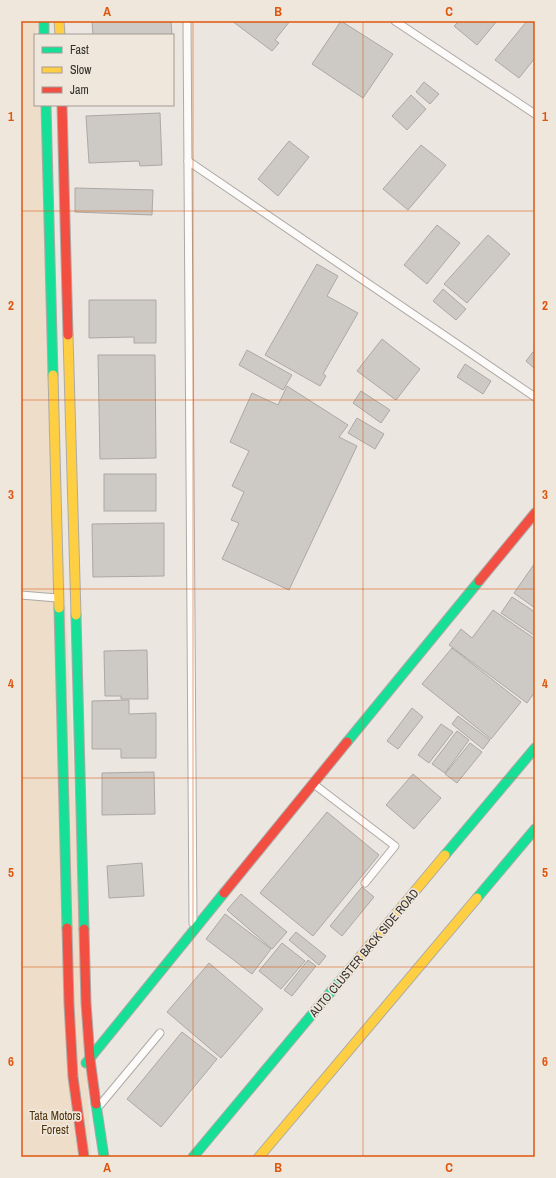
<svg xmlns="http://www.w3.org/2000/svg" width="556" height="1178" viewBox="0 0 556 1178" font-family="'Archivo Narrow',sans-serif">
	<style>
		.green { fill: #edddc9 }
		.building { fill: #cdc9c5; stroke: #aca8a4 }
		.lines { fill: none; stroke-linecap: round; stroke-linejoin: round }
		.lane-casing { stroke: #adaaa6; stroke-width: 9 }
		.fast-casing { stroke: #adaaa6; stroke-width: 11 }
		.slow-casing { stroke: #adaaa6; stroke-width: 11 }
		.jam-casing { stroke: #adaaa6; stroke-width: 11 }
		.lane { stroke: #fcfbfa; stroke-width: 7 }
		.fast { stroke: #16e098; stroke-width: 9 }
		.slow { stroke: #ffcf43; stroke-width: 9 }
		.jam { stroke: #f24e42; stroke-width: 9 }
		.grid { fill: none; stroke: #df570e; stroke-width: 1; stroke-opacity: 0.55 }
		.labels { text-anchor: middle; stroke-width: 3.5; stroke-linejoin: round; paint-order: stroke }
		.street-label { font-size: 12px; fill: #312e2a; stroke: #efe6dc }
		.park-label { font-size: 12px; fill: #52360b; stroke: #efe6dc }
		.neatline { fill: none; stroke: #df570e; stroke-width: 1.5 }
		.grid-label { font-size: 13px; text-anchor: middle; font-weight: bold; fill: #df570e }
	</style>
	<rect width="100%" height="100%" fill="#ebe6e0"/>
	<polygon class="green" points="21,21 39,21 35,35 35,105 43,105 91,1157 21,1157"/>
	<g class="building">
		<polygon points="92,21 171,21 172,35 93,35"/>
		<polygon points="232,21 290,21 275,40 279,43 272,51"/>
		<polygon points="341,21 393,54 363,98 312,64"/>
		<polygon points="459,21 497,21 477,45 454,26"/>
		<polygon points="527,21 535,21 535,58 519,78 495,60"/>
		<polygon points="424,82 439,94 430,104 416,92"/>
		<polygon points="411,95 426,109 407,130 392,116"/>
		<polygon points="160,113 162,165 140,166 139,161 89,163 86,116"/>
		<polygon points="289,141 309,157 278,196 258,179"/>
		<polygon points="421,145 446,165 408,210 383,189"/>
		<polygon points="75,188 153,190 152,215 75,212"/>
		<polygon points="437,225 460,243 427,284 404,265"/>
		<polygon points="488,235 510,254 467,303 444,284"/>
		<polygon points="317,264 338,276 327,296 358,313 323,374 326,376 320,386 265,355"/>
		<polygon points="443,289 466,309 456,320 433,301"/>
		<polygon points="89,300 156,300 156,343 134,343 134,337 89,338"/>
		<polygon points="382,339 420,369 396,400 357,371"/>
		<polygon points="247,350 292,375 283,390 239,365"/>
		<polygon points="533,352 535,353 535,369 526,361"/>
		<polygon points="98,355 155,355 156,458 100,459"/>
		<polygon points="465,364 491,381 483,394 457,377"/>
		<polygon points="287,386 348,425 339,437 357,446 289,590 222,559 239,523 231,520 244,492 232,486 249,451 230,442 252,393 278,405"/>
		<polygon points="361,391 390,410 381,423 353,403"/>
		<polygon points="357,418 384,434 375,449 348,433"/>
		<rect x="104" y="474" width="52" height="37"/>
		<polygon points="164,523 164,576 93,577 92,524"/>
		<polygon points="535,563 535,608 514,593"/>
		<polygon points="512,597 535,612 535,636 501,613"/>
		<polygon points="493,610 535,639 535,692 527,703 449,645 461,629 472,638"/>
		<polygon points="452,648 521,702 491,739 422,684"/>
		<polygon points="147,650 148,699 121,699 121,696 105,696 104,651"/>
		<polygon points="129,700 129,714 156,713 156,758 121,758 121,749 92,749 92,701"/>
		<polygon points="412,708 423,717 398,749 387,741"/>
		<polygon points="458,716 490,740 483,749 452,724"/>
		<polygon points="441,724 453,732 429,763 418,755"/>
		<polygon points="457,731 469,740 445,773 432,764"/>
		<polygon points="470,743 482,752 457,783 445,774"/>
		<polygon points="154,772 155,814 102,815 102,773"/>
		<polygon points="413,774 441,798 414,829 386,805"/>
		<polygon points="327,812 379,855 313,936 260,893"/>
		<polygon points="142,863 144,896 109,898 107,866"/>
		<polygon points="362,887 374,897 342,936 330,926"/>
		<polygon points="241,894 287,932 272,949 227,910"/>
		<polygon points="225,914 271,949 252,974 206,939"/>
		<polygon points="296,932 326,956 319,965 289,940"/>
		<polygon points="282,943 305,961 281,989 259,971"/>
		<polygon points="308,960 316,966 292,996 284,990"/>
		<polygon points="209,963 263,1009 221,1058 167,1012"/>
		<polygon points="182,1032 217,1059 161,1127 127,1099"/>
	</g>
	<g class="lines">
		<defs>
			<g id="lane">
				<polyline points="187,21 193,923"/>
				<polyline points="395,21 535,114"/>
				<polyline points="188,161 535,397"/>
				<polyline points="21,595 57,598"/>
				<polyline points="315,785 395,846 365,883"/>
				<polyline points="100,1105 160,1033"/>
			</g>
			<g id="fast">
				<polyline points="44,21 44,35"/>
				<polyline points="46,105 53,375"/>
				<polyline points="59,608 67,928"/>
				<polyline points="76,615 84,929"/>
				<polyline points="347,742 479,581"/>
				<polyline points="445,855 535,748"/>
				<polyline points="477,898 535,829"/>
				<polyline points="86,1063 224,893"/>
				<polyline points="96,1104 104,1157"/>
				<polyline points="193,1157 344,976"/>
			</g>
			<g id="slow">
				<polyline points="59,21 60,35"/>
				<polyline points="68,335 76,615"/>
				<polyline points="53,375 59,608"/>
				<polyline points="344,976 445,855"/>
				<polyline points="259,1157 477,898"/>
			</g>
			<g id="jam">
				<polyline points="62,105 68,335"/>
				<polyline points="479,581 535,513"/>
				<polyline points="224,893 347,742"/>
				<polyline points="67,928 69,1004 73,1077 84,1157"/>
				<polyline points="84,929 86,1003 90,1059 96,1104"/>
			</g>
		</defs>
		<use href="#lane" class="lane-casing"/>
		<use href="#fast" class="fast-casing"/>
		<use href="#slow" class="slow-casing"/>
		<use href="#jam" class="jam-casing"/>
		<use href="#lane" class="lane"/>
		<use href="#fast" class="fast"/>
		<use href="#slow" class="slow"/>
		<use href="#jam" class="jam"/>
	</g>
	<path class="grid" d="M193 21V1157M363 21V1157M21 211H535M21 400H535M21 589H535M21 778H535M21 967H535"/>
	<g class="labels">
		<g class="street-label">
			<text transform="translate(364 953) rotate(-50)" y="4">AUTO CLUSTER BACK SIDE ROAD</text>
		</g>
		<g class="park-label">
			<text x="55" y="1120">Tata Motors<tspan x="55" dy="14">Forest</tspan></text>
		</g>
	</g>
	<rect width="556" height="1178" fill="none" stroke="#efe6dc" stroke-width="44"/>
	<rect x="34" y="34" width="140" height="72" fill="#efe6dc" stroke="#a39c95"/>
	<rect x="42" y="47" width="20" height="6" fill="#16e098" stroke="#a39c95"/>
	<text x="70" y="54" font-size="12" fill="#312e2a">Fast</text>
	<rect x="42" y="67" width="20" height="6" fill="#ffcf43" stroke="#a39c95"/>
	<text x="70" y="74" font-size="12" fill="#312e2a">Slow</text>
	<rect x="42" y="87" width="20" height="6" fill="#f24e42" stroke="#a39c95"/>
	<text x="70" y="94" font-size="12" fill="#312e2a">Jam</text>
	<rect x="22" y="22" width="512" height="1134" class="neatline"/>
	<g class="grid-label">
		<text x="107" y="16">A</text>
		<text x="278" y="16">B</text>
		<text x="449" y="16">C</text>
		<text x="11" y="121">1</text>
		<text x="545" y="121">1</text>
		<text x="11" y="310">2</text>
		<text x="545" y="310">2</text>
		<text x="11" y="499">3</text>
		<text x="545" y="499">3</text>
		<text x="11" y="688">4</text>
		<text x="545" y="688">4</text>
		<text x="11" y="877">5</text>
		<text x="545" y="877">5</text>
		<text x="11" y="1066">6</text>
		<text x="545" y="1066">6</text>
		<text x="107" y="1172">A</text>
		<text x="278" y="1172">B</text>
		<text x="449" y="1172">C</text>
	</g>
</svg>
